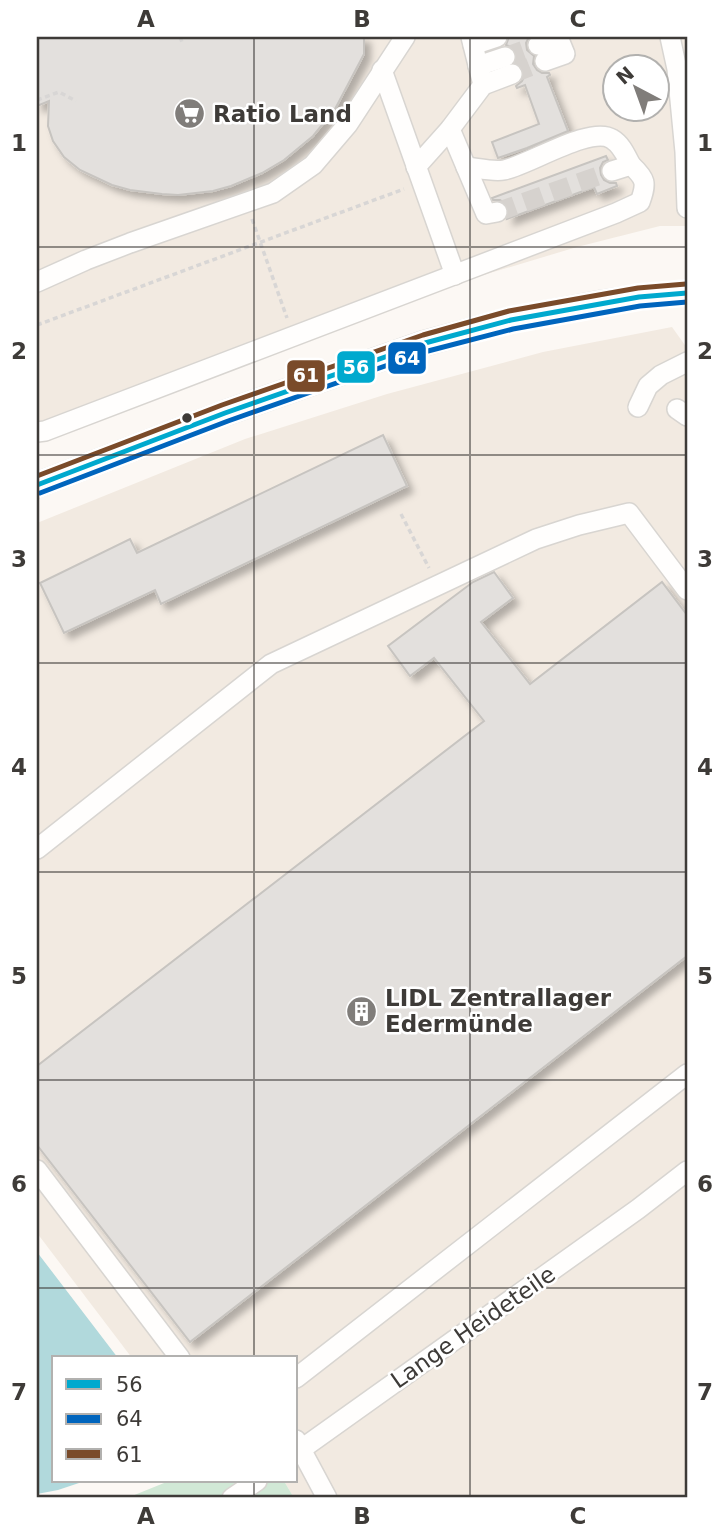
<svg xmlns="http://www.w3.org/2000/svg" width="724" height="1535" viewBox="0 0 724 1535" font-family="'DejaVu Sans',sans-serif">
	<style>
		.built { fill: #f2eae1; fill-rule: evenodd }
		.green { fill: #d1e8d6 }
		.water { fill: #b1d9dc }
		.building { fill: #e3e0dd; stroke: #c7c4c0; stroke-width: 2; filter: url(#shadow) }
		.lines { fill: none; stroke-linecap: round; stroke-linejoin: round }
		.minor-tunnel { stroke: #d6d2ce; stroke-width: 19; stroke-dasharray: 19 10; stroke-linecap: butt }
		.minor-casing { stroke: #d8d5d1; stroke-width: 22 }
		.major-casing { stroke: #d8d5d1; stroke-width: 27 }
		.path { stroke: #d8d6d5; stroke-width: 3.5; stroke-dasharray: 5 3.5; stroke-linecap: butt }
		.minor { stroke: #fffefd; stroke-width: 19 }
		.major { stroke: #fffefd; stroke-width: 24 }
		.bus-1-casing { stroke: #fff; stroke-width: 10 }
		.bus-2-casing { stroke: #fff; stroke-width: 10 }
		.bus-3-casing { stroke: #fff; stroke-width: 10 }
		.bus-1 { stroke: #00a9ce; stroke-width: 5 }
		.bus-2 { stroke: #0065bd; stroke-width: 5 }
		.bus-3 { stroke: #7a4b2a; stroke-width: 5 }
		.grid { fill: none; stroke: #3e3b38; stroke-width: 2; stroke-opacity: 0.55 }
		.bus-dot { fill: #3e3b38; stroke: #fff; stroke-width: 2.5 }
		.labels { text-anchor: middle; stroke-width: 5; stroke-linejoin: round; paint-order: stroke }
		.poi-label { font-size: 23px; font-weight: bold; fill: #3e3b38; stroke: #fff; text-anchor: start }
		.street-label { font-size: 23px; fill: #3e3b38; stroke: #fff }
		.line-badge { stroke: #fff; stroke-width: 2.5 }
		.badge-label { font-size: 19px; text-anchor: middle; font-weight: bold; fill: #fff }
		.neatline { fill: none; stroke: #3e3b38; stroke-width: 2.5 }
		.grid-label { font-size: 23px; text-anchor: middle; font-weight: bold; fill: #3e3b38 }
	</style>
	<defs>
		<filter id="shadow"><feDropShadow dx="6" dy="6" stdDeviation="3.5" flood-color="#0004"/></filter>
	</defs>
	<rect width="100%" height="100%" fill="#fcf8f4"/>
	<g class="built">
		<path d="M37 37H687V226H660L577 247 460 282 37 443ZM616 66H658V108H616Z"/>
		<polygon points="672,327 687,348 685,400 687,398 687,1498 294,1498 284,1481 296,1481 296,1358 132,1358 37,1233 37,523 245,439 387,394 543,352"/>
	</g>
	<polygon class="green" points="169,1481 284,1481 294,1498 127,1498"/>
	<polygon class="water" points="37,1252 118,1358 54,1358 54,1481 85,1481 58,1490 37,1494"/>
	<g class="building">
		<polygon points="37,37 364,37 364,54 335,109 313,136 284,160 262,173 231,186 213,191 178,195 162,194 130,190 112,185 80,170 64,157 53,141 48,126 49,101 37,106"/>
		<polygon points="509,37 529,37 526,43 527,50 534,56 533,64 537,70 542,73 549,73 550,75 547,77 568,131 527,148 498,158 492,142 539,124 525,85 517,88 516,86 522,81 524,77 524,70 520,65 516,63 517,54 514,48 506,45"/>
		<polygon points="606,156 608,160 603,162 600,168 601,175 604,180 610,183 616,183 617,186 597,194 594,187 507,219 509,210 507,205 500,200 493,200 492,198"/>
		<polygon points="383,435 407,486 161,604 155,590 64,633 40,583 130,539 137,553"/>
		<polygon points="494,572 513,598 481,622 530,684 662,582 687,615 687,956 190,1342 37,1145 37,1066 484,721 434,658 410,676 388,646 473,582"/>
	</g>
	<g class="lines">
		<g class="minor-tunnel">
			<polyline points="505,57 538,45"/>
			<polyline points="512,74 545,61"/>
			<polyline points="497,212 612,171"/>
		</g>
		<defs>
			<g id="minor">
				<polyline points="471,37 483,85"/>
				<polyline points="670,37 677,69 685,152 687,208"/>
				<polyline points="473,45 497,37"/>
				<polyline points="538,45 558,37"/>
				<polyline points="545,61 565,54 558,37"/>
				<polyline points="478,66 505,57"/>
				<polyline points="382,70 455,275"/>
				<polyline points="450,129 486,214 497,212"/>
				<polyline points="416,167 450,129 483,85 512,74"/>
				<path d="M466 167C477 168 493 172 504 170 529 165 591 125 612 139 622 145 626 156 631 165"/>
				<polyline points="37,282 86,260 130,243 273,193 313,165 348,124 405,37"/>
				<polyline points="638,407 648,386 661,375 687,362"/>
				<polyline points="677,409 687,416"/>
				<path d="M37 432 45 431 616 213 640 202C647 183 646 179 631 165L612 171"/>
				<polyline points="37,849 271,664 536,539 579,525 629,513 687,590"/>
				<polyline points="37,1170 180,1358"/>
				<polyline points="296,1378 687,1074"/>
				<polyline points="296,1440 327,1498"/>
				<polyline points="296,1453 638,1209 687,1171"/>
				<polyline points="232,1498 257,1481"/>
			</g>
			<polyline id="major" points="37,485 225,413 425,343 511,320 601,303 639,297 687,293"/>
		</defs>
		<use href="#minor" class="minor-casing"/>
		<use href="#major" class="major-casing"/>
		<g class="path">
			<polyline points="180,37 182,42"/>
			<polyline points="37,100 59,92 76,101"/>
			<polyline points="37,132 39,132"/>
			<polyline points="252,219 287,318"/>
			<polyline points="37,325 404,189"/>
			<polyline points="401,514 429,568"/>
		</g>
		<use href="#minor" class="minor"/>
		<use href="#major" class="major"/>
		<defs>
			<polyline id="bus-1" points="37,485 225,413 425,343 511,320 639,297 687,293"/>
			<polyline id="bus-2" points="40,493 228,421 428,351 513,329 640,306 687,302"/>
			<polyline id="bus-3" points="37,476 222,405 423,335 509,311 638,288 686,284"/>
		</defs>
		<use href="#bus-1" class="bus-1-casing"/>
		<use href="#bus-2" class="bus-2-casing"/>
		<use href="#bus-3" class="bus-3-casing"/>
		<use href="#bus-1" class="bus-1"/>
		<use href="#bus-2" class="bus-2"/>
		<use href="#bus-3" class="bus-3"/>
	</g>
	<path class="grid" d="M254 37V1358M470 37V1498M37 247H687M37 455H687M37 663H687M37 872H687M37 1080H687M37 1288H687M254 1481V1498"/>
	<defs>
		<symbol id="supermarket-disc" viewBox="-11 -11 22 22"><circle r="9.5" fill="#807d7a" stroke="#fff"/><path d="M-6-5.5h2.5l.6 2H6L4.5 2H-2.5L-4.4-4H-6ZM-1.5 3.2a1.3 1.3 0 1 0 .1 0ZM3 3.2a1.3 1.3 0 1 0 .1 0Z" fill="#fff"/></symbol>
		<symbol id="building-disc" viewBox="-11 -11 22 22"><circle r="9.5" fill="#807d7a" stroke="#fff"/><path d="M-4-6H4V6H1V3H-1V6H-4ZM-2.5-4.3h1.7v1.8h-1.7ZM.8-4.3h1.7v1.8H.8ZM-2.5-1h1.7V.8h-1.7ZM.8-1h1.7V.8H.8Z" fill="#fff"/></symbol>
	</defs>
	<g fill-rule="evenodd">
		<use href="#supermarket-disc" x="172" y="96" width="35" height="35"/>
		<use href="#building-disc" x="344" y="994" width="35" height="35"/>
	</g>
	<circle class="bus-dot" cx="187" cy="418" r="6"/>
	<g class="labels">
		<g class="poi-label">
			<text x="213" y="122">Ratio Land</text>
			<text x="385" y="1006">LIDL Zentrallager<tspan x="385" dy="26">Edermünde</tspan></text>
		</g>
		<g class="street-label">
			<text transform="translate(473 1327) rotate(-35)" y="8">Lange Heideteile</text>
		</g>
	</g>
	<g class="line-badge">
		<rect x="387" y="341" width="40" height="34" rx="7" fill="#0065bd"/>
		<rect x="336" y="350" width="40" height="34" rx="7" fill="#00a9ce"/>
		<rect x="286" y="359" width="40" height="34" rx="7" fill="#7a4b2a"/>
	</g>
	<g class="badge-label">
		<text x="407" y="365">64</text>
		<text x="356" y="374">56</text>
		<text x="306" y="382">61</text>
	</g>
	<rect width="724" height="1535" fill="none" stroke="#ffffff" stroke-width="77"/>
	<rect x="52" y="1356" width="245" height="126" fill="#ffffff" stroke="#b2b1af" stroke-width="2"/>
	<rect x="66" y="1379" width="35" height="10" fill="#00a9ce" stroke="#b2b1af" stroke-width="2"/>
	<text x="116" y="1392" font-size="21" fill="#3e3b38">56</text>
	<rect x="66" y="1414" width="35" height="10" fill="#0065bd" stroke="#b2b1af" stroke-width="2"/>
	<text x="116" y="1426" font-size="21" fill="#3e3b38">64</text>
	<rect x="66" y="1449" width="35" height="10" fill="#7a4b2a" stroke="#b2b1af" stroke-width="2"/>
	<text x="116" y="1462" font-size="21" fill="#3e3b38">61</text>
	<g transform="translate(636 88) rotate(319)"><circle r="33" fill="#ffffff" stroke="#b2b1af" stroke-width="2"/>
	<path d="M0-5L12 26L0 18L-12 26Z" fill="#807d7a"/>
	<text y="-10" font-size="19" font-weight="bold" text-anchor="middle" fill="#3e3b38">N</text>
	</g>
	<rect x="38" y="38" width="648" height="1458" class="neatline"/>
	<g class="grid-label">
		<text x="146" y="27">A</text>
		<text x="362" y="27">B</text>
		<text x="578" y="27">C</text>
		<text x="19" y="151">1</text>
		<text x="705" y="151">1</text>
		<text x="19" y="359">2</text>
		<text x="705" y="359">2</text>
		<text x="19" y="567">3</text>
		<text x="705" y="567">3</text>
		<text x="19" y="775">4</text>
		<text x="705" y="775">4</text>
		<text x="19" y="984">5</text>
		<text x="705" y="984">5</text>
		<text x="19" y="1192">6</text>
		<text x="705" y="1192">6</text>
		<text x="19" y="1400">7</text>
		<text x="705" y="1400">7</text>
		<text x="146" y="1524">A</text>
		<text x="362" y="1524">B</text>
		<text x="578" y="1524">C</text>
	</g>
</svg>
